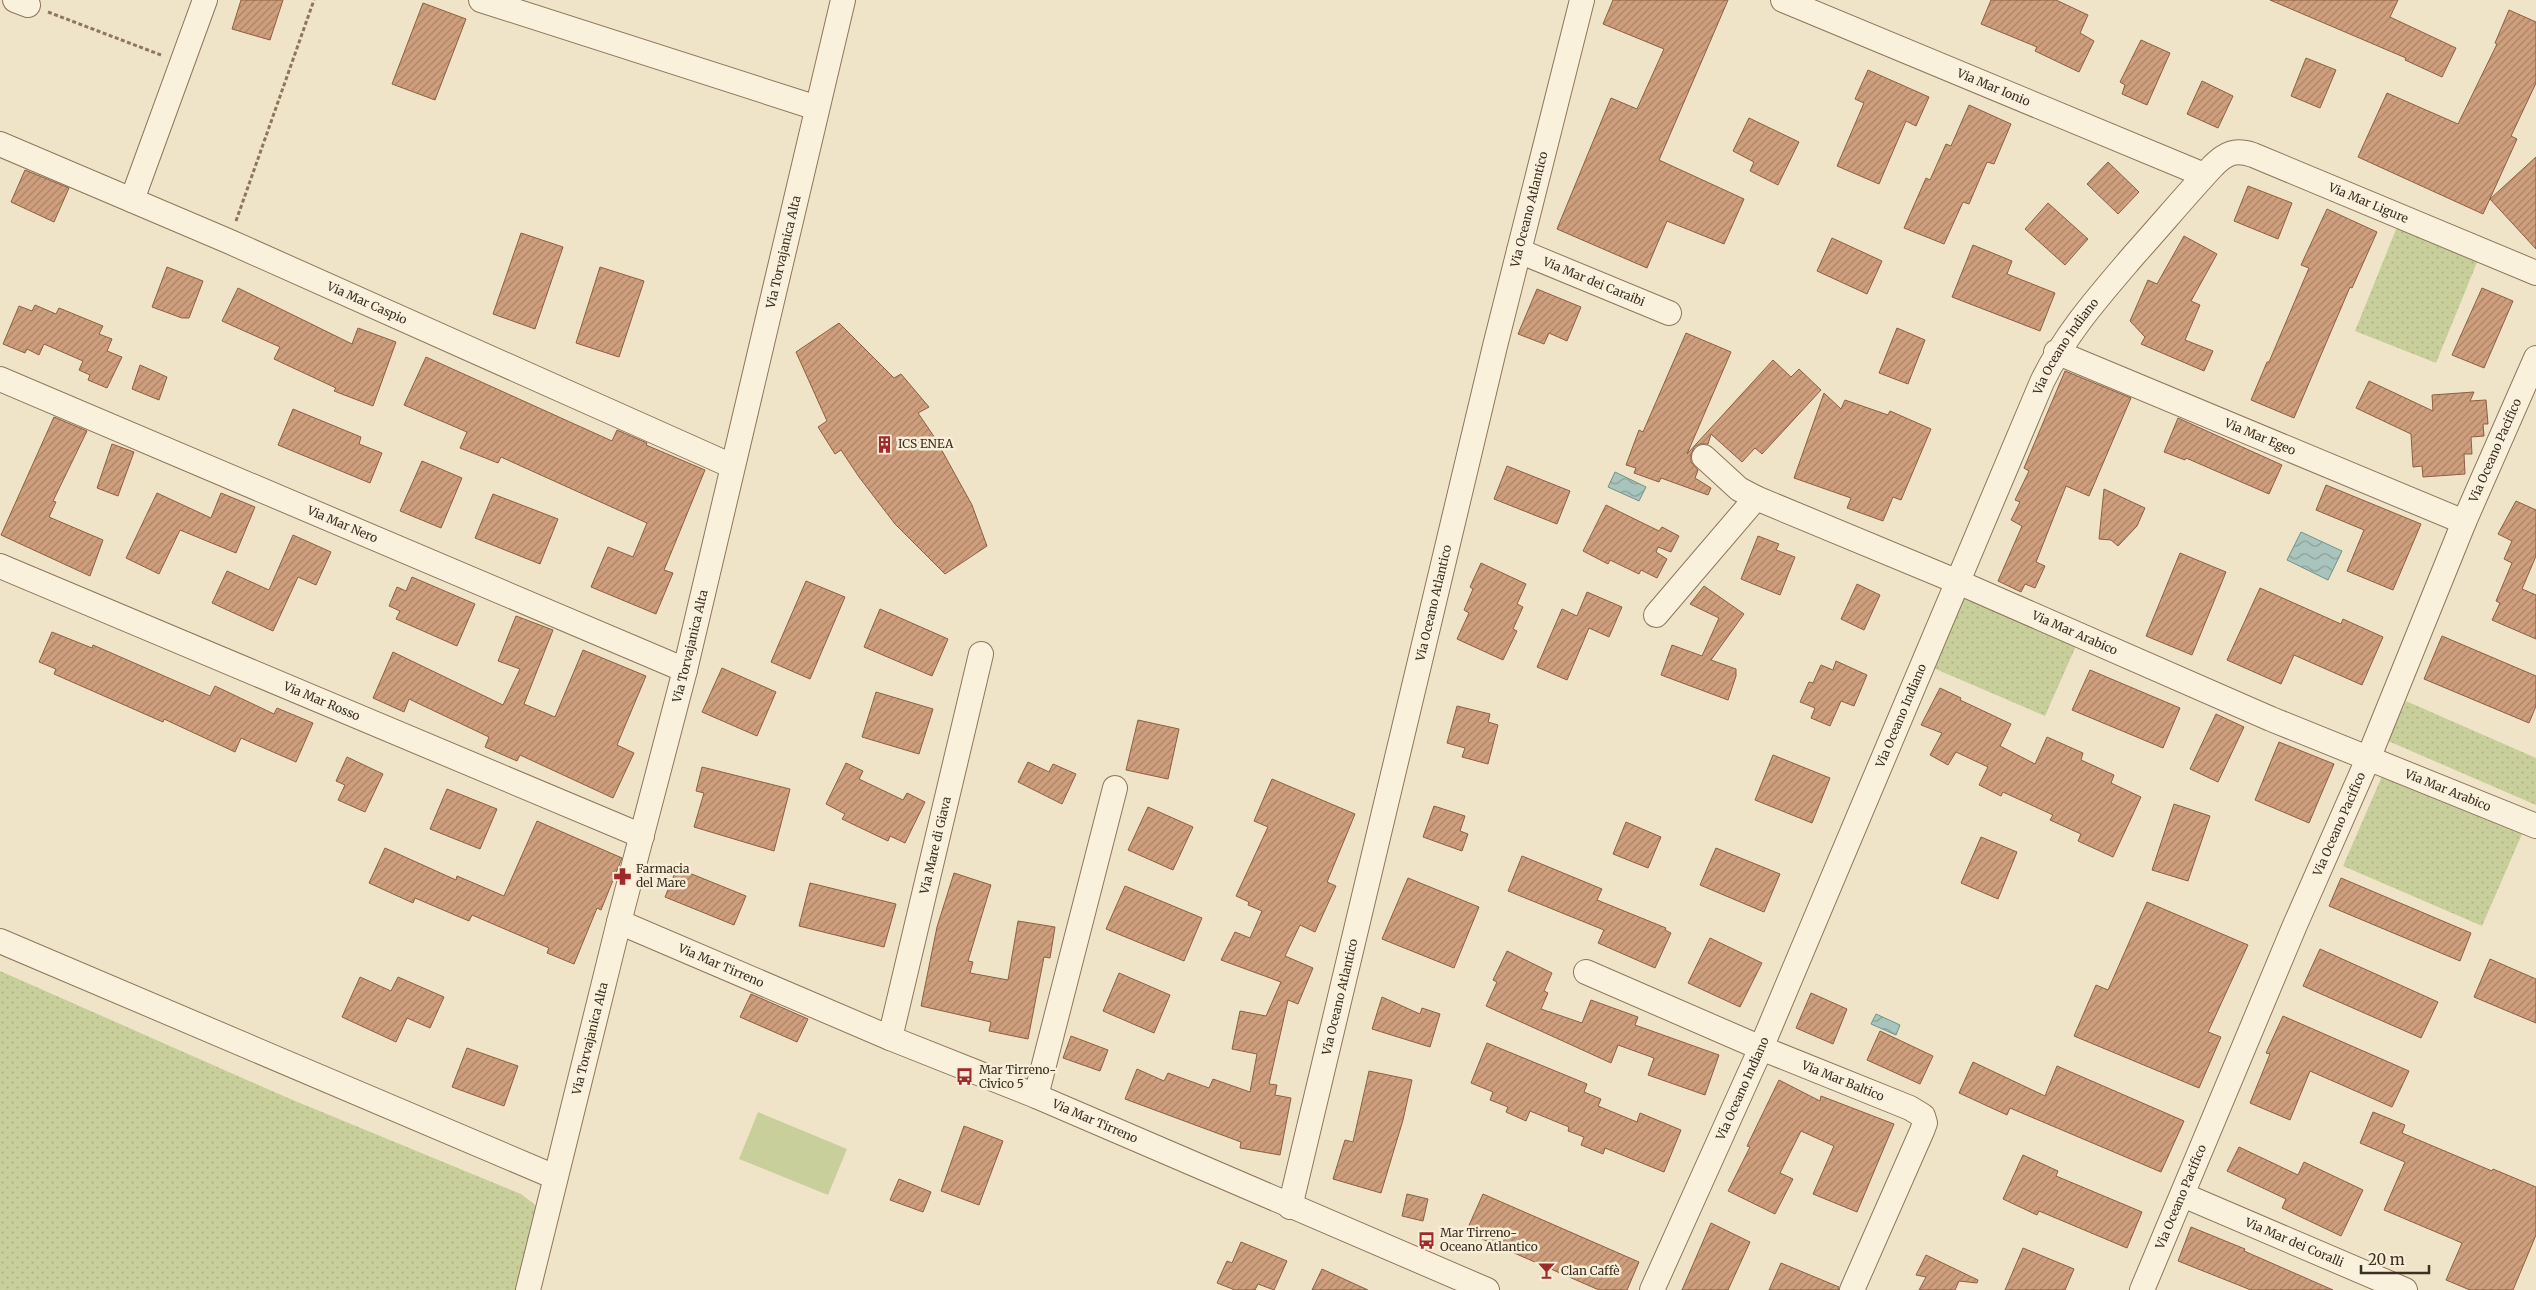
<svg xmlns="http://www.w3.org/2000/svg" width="2536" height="1290" viewBox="0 0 2536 1290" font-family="Merriweather,serif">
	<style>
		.grass { fill: url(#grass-dots) }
		.pitch { fill: #c9cf9b }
		.water { fill: url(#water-waves); stroke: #6f938a }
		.building { fill: url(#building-hatch); stroke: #8d5f41 }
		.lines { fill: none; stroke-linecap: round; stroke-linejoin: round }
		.minor-casing { stroke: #8d765c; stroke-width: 26 }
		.path { stroke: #8d765c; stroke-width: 3; stroke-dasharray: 4 2.5; stroke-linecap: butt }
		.minor { stroke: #faf1dc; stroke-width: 24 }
		.labels { text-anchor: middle; stroke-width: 5; stroke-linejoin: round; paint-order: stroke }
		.street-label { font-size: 12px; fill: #3d2e20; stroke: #f7eed8 }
		.poi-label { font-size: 12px; fill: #3d2e20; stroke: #f7eed8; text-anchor: start }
	</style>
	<defs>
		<pattern id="grass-dots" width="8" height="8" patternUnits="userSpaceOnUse" patternTransform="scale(1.25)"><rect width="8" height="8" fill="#c9cf9b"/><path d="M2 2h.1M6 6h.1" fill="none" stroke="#aeb285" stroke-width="1.8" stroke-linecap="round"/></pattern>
		<pattern id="water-waves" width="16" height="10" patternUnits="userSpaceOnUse" patternTransform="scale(1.25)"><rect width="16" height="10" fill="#a9c4bc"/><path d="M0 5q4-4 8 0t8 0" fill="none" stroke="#8ba098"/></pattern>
		<pattern id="building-hatch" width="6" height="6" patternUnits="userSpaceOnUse" patternTransform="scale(1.25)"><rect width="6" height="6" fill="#cf9f7d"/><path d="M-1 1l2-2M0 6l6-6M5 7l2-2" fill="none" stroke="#a98266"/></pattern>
	</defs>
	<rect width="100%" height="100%" fill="#f0e4c8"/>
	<g class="grass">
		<polygon points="2397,227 2478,260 2436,363 2355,331"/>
		<polygon points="1961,597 2076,646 2045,716 1931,667"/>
		<polygon points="2406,701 2536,758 2536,805 2388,741"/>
		<polygon points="2383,774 2522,834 2482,926 2343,866"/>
		<polygon points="0,971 288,1098 521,1194 543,1211 520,1290 0,1290"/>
	</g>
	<polygon class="pitch" points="758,1112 847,1149 828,1195 739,1159"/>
	<g class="water">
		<polygon points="1615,472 1646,487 1639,501 1608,487"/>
		<polygon points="2301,532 2342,551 2328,580 2287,560"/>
		<polygon points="1876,1014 1900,1025 1896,1035 1871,1024"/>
	</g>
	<g class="building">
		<polygon points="241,0 283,0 270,40 232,29"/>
		<polygon points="1613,0 1728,0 1659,160 1744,199 1724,244 1667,221 1647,268 1557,229 1611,98 1637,109 1664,49 1603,24"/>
		<polygon points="1991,0 2056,0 2088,15 2080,33 2094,41 2079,72 2035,51 2037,47 1981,24"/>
		<polygon points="2270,0 2398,0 2390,17 2456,48 2442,77 2405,60 2406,58"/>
		<polygon points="423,3 466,19 435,100 392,84"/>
		<polygon points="2509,10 2536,22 2536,83 2511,136 2517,139 2483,214 2358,157 2387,93 2458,124 2497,44 2495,43"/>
		<polygon points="2141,40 2170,53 2147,105 2122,94 2125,85 2120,82"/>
		<polygon points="2306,58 2336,70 2320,108 2291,96"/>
		<polygon points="1868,70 1929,97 1916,126 1906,121 1879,184 1837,166 1864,103 1855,99"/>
		<polygon points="2202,81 2233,96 2218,128 2187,114"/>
		<polygon points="1969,105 2011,124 1994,164 1987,162 1969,204 1963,202 1944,244 1904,228 1926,178 1930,180 1946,144 1951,146"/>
		<polygon points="1749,118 1799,142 1778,185 1750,171 1754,162 1733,151"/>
		<polygon points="2536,157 2536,249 2490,199"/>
		<polygon points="2108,162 2139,192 2118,214 2087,184"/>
		<polygon points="25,170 69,188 54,222 11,202"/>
		<polygon points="2248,186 2292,203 2278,239 2234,221"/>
		<polygon points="2048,203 2088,239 2065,265 2025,229"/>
		<polygon points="2327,209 2377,232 2352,288 2350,287 2294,418 2251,400 2267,362 2269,362 2309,268 2301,265"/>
		<polygon points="521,233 563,247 535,329 493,314"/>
		<polygon points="2184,236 2217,254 2191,301 2200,305 2185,340 2213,351 2204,371 2141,344 2145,337 2130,321 2148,280 2157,284"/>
		<polygon points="1832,238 1882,261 1867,294 1817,271"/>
		<polygon points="1973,245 2012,261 2007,274 2055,293 2040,331 1952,297"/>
		<polygon points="167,267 203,281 189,318 182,318 152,307"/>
		<polygon points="600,267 644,281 619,357 576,343"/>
		<polygon points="238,288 352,344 358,328 396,342 373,406 334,391 336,388 274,359 280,347 222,321"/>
		<polygon points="2482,288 2513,301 2484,368 2452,355"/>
		<polygon points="1537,289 1581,307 1567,341 1549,333 1544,344 1518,334"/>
		<polygon points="35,305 56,314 59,308 103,326 99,334 112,339 107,351 122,357 107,388 88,380 90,375 79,370 83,361 44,344 39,355 27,349 25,353 3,344 19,306 32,311"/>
		<polygon points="839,323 894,378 901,374 929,407 918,413 935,438 972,505 987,546 945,574 895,524 859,477 841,450 835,454 818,427 827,421 796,352"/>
		<polygon points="1897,328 1925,340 1908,384 1879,373"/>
		<polygon points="1686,333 1731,352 1687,454 1773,360 1791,377 1799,369 1821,390 1762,454 1755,448 1742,462 1711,434 1708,444 1700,444 1694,447 1691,455 1691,462 1698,470 1695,478 1711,488 1708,495 1661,478 1659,482 1634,473 1636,468 1626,465 1639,430 1643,432"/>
		<polygon points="426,357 612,441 617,430 647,443 646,445 705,470 664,570 673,573 656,614 591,587 608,547 633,557 647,523 501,457 498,463 460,448 467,432 404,405"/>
		<polygon points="140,365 167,377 159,400 132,389"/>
		<polygon points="2065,371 2131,398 2089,496 2066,486 2036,562 2045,566 2035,588 2025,584 2021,592 1998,581 2022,526 2011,520 2020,502 2015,500 2029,471 2024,468"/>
		<polygon points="2369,381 2433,411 2432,395 2474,392 2470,401 2486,400 2488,424 2483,424 2484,436 2471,437 2472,454 2464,454 2465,474 2423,477 2422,466 2413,467 2411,434 2356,408"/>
		<polygon points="1824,393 1841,409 1845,400 1888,415 1890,411 1931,429 1901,500 1893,497 1883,521 1847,508 1851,498 1794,478"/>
		<polygon points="293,409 361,437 359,444 382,453 370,483 278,445"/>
		<polygon points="54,417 87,431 53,501 56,502 49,517 103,540 90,576 1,535"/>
		<polygon points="2178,418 2282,465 2269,494 2186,458 2185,460 2164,452"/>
		<polygon points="112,444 134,452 118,496 97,488"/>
		<polygon points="422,461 462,478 441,528 400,511"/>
		<polygon points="1507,466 1570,491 1557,524 1494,499"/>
		<polygon points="2326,485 2421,524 2393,590 2347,571 2364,530 2316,510"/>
		<polygon points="2104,489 2145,508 2137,526 2118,546 2111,540 2099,539"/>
		<polygon points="157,493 211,518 221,493 255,507 236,553 180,530 159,574 126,558"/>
		<polygon points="493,494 558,519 540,564 475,538"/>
		<polygon points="2516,501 2536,510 2536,556 2522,589 2536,595 2536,639 2492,620 2500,603 2496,601 2512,563 2504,559 2512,541 2498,534"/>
		<polygon points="1606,505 1659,531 1662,527 1679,536 1671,552 1658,547 1656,552 1667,559 1657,578 1641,570 1639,574 1610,560 1608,564 1583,551"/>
		<polygon points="293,535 331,552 316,585 298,577 273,631 212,603 227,571 269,590"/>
		<polygon points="1758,536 1779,544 1776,550 1795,557 1780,595 1741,579"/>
		<polygon points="2180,553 2226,572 2192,655 2146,636"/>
		<polygon points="1481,563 1526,584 1517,604 1523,607 1513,629 1517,631 1503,660 1457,639 1469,613 1464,610 1473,589 1470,587"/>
		<polygon points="412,577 475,604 457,646 396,619 400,611 389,606 397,587 406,591"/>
		<polygon points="806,581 845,597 810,679 771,662"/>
		<polygon points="1857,584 1880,595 1864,630 1841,619"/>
		<polygon points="1704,586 1744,614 1711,660 1736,669 1736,676 1728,700 1661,675 1672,645 1702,656 1719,618 1690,604"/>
		<polygon points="2260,588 2341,624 2343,619 2383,637 2362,685 2294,655 2281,684 2227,660"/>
		<polygon points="1587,592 1622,607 1609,637 1589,628 1567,680 1537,667 1562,609 1577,616"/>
		<polygon points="880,609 948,639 932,676 864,647"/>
		<polygon points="516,616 553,630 524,704 555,717 583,650 646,676 617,745 634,753 613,798 520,755 517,761 485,747 489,737 409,699 404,712 373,698 393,652 503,705 520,669 498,661"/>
		<polygon points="52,632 92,648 93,645 210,696 215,686 274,714 277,708 313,723 296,762 241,738 235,752 164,719 163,722 54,674 56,669 39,662"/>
		<polygon points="2442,636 2536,676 2536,706 2529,723 2424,679"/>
		<polygon points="1836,661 1867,675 1854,706 1841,701 1830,726 1811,718 1815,708 1800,702 1809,682 1813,683 1821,665 1833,670"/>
		<polygon points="722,668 776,692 757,736 702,712"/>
		<polygon points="2090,670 2180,708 2163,748 2072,710"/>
		<polygon points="1940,688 1961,698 1960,700 2011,724 2000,746 2035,764 2047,737 2083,753 2081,760 2114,775 2111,783 2141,797 2113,857 2078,841 2081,834 2050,820 2053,815 2003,792 2001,796 1979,785 1988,767 1956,752 1948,765 1930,755 1942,733 1921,725"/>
		<polygon points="876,692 933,709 919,754 862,737"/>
		<polygon points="1457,706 1490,714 1488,722 1498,725 1488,764 1462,757 1465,748 1447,743"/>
		<polygon points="2216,714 2244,727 2218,782 2190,769"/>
		<polygon points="1138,720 1179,729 1168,779 1126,770"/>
		<polygon points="2279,742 2334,764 2309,823 2255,800"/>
		<polygon points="1773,755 1830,778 1812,823 1755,800"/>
		<polygon points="347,757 383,774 365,812 338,800 345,785 336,781"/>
		<polygon points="1028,762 1049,772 1053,764 1076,774 1062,804 1018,782"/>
		<polygon points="846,763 863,771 859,779 903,800 907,793 925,802 905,843 890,836 888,841 842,819 845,814 826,804"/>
		<polygon points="702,767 790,789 774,851 694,827 704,793 696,791"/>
		<polygon points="1272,779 1355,814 1327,882 1336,886 1315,932 1300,925 1285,956 1313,968 1298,1004 1288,1000 1269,1084 1277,1085 1275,1095 1291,1098 1280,1155 1240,1148 1241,1142 1125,1099 1137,1069 1164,1081 1168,1073 1209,1088 1213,1079 1250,1092 1257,1054 1232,1049 1240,1011 1266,1016 1281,982 1221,960 1235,932 1250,938 1262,911 1248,905 1249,902 1236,896 1268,827 1254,821"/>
		<polygon points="447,789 497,809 480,849 430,829"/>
		<polygon points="2174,804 2210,816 2188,881 2152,870"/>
		<polygon points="1434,806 1465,816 1460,831 1468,834 1462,851 1423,837"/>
		<polygon points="1148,807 1193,827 1173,870 1128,850"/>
		<polygon points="537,821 622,858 601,910 597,908 574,964 547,953 549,948 472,915 469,921 415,898 413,903 369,883 385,848 456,880 457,876 504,896"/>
		<polygon points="1626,822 1661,837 1648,868 1613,854"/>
		<polygon points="1981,837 2017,852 1998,899 1961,883"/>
		<polygon points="1716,848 1780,874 1764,912 1700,885"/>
		<polygon points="1522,856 1602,889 1597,900 1666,928 1665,930 1671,933 1655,968 1598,943 1604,930 1508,891"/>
		<polygon points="677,868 746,896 734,925 665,897"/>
		<polygon points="954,873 991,885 968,961 973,962 970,973 1008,980 1018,921 1055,927 1050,958 1044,957 1028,1039 989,1031 991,1022 921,1006 937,927"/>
		<polygon points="1408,878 1479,907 1454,968 1382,939"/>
		<polygon points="2341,878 2471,933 2460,961 2329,906"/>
		<polygon points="810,883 896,904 884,947 799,926"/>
		<polygon points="1125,886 1202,918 1184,961 1106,929"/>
		<polygon points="2147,902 2248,945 2208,1032 2221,1037 2199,1088 2074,1036 2096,985 2108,990"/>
		<polygon points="1710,938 1762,963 1740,1007 1688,983"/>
		<polygon points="2320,949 2438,1002 2421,1038 2303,986"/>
		<polygon points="1507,951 1552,973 1544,991 1548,993 1541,1009 1582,1023 1591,1000 1638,1017 1635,1025 1719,1055 1705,1095 1648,1075 1654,1058 1618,1045 1611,1063 1486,1006 1497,982 1493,980"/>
		<polygon points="2490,959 2536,979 2536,1023 2474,997"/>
		<polygon points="1119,973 1170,995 1154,1033 1103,1011"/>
		<polygon points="360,977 391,991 398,977 444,997 430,1028 407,1018 396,1042 342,1017"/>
		<polygon points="1811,993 1847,1009 1833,1044 1796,1028"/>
		<polygon points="751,994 808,1019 797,1042 740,1017"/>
		<polygon points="1382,997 1420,1014 1422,1008 1440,1014 1430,1047 1372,1029"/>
		<polygon points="2283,1016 2409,1071 2392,1107 2310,1071 2290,1120 2250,1103 2270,1054 2266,1053"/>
		<polygon points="1880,1031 1933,1056 1920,1084 1867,1060"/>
		<polygon points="1071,1036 1108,1050 1100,1071 1063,1058"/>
		<polygon points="1487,1043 1587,1084 1584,1092 1601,1099 1598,1106 1637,1122 1640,1113 1681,1130 1664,1172 1605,1148 1603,1154 1581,1145 1584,1137 1568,1131 1569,1127 1530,1111 1526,1121 1506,1112 1508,1107 1490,1100 1493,1092 1471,1083"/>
		<polygon points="467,1048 518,1066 504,1106 452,1087"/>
		<polygon points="1973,1062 2045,1096 2057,1066 2184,1121 2161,1172 2010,1108 2007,1115 1959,1093"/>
		<polygon points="1369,1071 1412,1080 1403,1120 1381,1193 1333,1179 1345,1140 1353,1142"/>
		<polygon points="1779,1080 1820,1101 1821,1096 1894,1124 1857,1212 1813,1194 1834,1146 1801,1131 1780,1173 1793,1179 1775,1214 1728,1191 1750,1147 1747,1146"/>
		<polygon points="2373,1112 2405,1125 2402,1133 2492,1171 2493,1169 2536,1187 2536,1235 2513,1290 2470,1290 2446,1280 2462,1243 2384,1210 2405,1162 2360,1143"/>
		<polygon points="964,1126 1003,1141 979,1205 941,1191"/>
		<polygon points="2239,1147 2298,1175 2304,1162 2363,1190 2341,1236 2282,1208 2286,1199 2227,1171"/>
		<polygon points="2023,1155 2058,1171 2056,1176 2142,1212 2127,1248 2039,1211 2037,1215 2003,1199"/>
		<polygon points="899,1179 931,1192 923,1212 890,1200"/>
		<polygon points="1407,1194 1428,1199 1423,1221 1402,1216"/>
		<polygon points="1483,1194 1639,1262 1627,1290 1599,1290 1466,1232"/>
		<polygon points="1711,1223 1750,1242 1728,1290 1682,1290"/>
		<polygon points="2191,1227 2245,1249 2244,1251 2333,1290 2251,1290 2178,1261"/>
		<polygon points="1241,1242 1287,1261 1274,1290 1258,1284 1255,1290 1235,1290 1217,1283 1227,1261 1232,1263"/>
		<polygon points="2023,1248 2074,1269 2065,1290 2005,1290"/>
		<polygon points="1926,1255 1978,1280 1977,1283 1959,1281 1955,1290 1919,1290 1926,1277 1916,1275"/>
		<polygon points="1781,1263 1839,1287 1838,1290 1769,1290"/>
		<polygon points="1322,1269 1368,1290 1312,1290"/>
	</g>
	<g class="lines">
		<defs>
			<g id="minor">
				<polyline points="15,0 28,5"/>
				<polyline points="481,0 817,108"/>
				<path id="s1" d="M1783 0 2204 175"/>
				<path id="s2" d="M0 144 228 241 732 466"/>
				<polyline points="132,200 205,0"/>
				<path id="s3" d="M1519 251 1669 313"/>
				<path id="s4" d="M2056 352 2464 522"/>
				<path id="s5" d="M0 379 685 670"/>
				<polyline points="1704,457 1739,489 1756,498"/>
				<path id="s6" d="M0 566 642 836"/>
				<path id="s7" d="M1656 615 1756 498 1958 582 2271 719 2536 826"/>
				<path id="s8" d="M619 922 890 1038 1036 1096 1487 1290"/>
				<polyline points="0,941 555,1177"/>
				<path id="s9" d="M1586 972 1761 1048 1910 1108 1923 1116 1925 1123 1922 1131 1852 1290"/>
				<path id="s10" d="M890 1038 981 654"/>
				<polyline points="1036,1096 1115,788"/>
				<path id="s11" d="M2183 1195 2405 1290"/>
				<path id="s12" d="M1290 1207 1495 346 1582 0"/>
				<path id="s13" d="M528 1290 619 922 685 670 843 0"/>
				<path id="s14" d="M1652 1290 1761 1048 2042 382C2065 334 2099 296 2134 255 2161 225 2186 195 2213 166 2226 153 2235 149 2253 155L2536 273"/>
				<path id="s15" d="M2142 1290 2295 925 2368 759 2464 522 2536 358"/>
			</g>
		</defs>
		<use href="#minor" class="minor-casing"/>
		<g class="path">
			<polyline points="48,12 161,55"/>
			<polyline points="236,221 314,0"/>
		</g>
		<use href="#minor" class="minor"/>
	</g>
	<defs>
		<symbol id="building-bare" viewBox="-9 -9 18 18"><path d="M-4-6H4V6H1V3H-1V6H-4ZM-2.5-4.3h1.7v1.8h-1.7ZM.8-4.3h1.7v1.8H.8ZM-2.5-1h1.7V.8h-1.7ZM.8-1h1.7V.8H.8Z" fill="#9e2a2b" stroke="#f7eed8" stroke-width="2.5" paint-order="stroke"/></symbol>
		<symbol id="pharmacy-bare" viewBox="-9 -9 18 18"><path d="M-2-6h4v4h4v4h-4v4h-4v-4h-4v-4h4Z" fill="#9e2a2b" stroke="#f7eed8" stroke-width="2.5" paint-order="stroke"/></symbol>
		<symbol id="bus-bare" viewBox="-9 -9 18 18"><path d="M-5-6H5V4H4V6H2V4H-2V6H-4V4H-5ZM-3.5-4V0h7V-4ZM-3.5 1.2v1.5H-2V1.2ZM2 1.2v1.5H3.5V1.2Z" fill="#9e2a2b" stroke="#f7eed8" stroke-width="2.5" paint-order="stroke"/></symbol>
		<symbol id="bar-bare" viewBox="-9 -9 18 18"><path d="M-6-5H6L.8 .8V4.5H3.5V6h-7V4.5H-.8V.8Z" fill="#9e2a2b" stroke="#f7eed8" stroke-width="2.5" paint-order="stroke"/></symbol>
	</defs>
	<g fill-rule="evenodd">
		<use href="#building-bare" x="872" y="432" width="25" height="25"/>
		<use href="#pharmacy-bare" x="610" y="864" width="25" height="25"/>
		<use href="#bus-bare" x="952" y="1064" width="25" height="25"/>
		<use href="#bus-bare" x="1414" y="1228" width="25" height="25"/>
		<use href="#bar-bare" x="1534" y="1258" width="25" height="25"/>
	</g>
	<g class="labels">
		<g class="street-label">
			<text dy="4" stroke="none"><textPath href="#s1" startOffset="228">Via Mar Ionio</textPath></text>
			<text dy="4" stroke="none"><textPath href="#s14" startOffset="1434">Via Mar Ligure</textPath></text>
			<text dy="4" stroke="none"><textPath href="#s12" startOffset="1026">Via Oceano Atlantico</textPath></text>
			<text dy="4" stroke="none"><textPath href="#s13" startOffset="1069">Via Torvajanica Alta</textPath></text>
			<text dy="4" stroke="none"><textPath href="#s3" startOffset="81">Via Mar dei Caraibi</textPath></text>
			<text dy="4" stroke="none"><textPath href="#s2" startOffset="400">Via Mar Caspio</textPath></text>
			<text dy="4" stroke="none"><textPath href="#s14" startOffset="1031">Via Oceano Indiano</textPath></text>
			<text dy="4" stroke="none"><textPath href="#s4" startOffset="221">Via Mar Egeo</textPath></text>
			<text dy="4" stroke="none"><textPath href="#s15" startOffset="911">Via Oceano Pacifico</textPath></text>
			<text dy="4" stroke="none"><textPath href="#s5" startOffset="372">Via Mar Nero</textPath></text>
			<text dy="4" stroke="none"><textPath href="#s12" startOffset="621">Via Oceano Atlantico</textPath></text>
			<text dy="4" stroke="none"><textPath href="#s7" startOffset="500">Via Mar Arabico</textPath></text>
			<text dy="4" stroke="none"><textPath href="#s13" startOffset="664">Via Torvajanica Alta</textPath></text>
			<text dy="4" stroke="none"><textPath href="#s6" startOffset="349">Via Mar Rosso</textPath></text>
			<text dy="4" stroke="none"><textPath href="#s14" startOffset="626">Via Oceano Indiano</textPath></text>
			<text dy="4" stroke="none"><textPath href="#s7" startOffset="905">Via Mar Arabico</textPath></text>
			<text dy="4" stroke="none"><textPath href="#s15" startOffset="506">Via Oceano Pacifico</textPath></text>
			<text dy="4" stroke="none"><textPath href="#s10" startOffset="198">Via Mare di Giava</textPath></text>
			<text dy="4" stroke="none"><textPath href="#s8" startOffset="111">Via Mar Tirreno</textPath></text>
			<text dy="4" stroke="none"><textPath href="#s12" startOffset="216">Via Oceano Atlantico</textPath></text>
			<text dy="4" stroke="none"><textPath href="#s13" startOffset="259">Via Torvajanica Alta</textPath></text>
			<text dy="4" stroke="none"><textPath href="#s9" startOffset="279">Via Mar Baltico</textPath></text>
			<text dy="4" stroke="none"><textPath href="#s14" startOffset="221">Via Oceano Indiano</textPath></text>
			<text dy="4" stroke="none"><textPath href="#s8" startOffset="516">Via Mar Tirreno</textPath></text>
			<text dy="4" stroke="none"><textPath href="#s15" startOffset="101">Via Oceano Pacifico</textPath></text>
			<text dy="4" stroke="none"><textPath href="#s11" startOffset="121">Via Mar dei Coralli</textPath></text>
		</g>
		<g class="poi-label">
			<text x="898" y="448">ICS ENEA</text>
			<text x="636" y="873">Farmacia<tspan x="636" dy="14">del Mare</tspan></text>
			<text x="979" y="1074">Mar Tirreno-<tspan x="979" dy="14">Civico 5</tspan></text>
			<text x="1440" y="1237">Mar Tirreno-<tspan x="1440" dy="14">Oceano Atlantico</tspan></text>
			<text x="1561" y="1275">Clan Caffè</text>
		</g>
	</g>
	<path d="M2361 1265v8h68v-8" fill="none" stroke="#3d2e20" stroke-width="2.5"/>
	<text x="2368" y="1265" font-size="15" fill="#3d2e20" stroke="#f7eed8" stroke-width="4" paint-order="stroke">20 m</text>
</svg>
